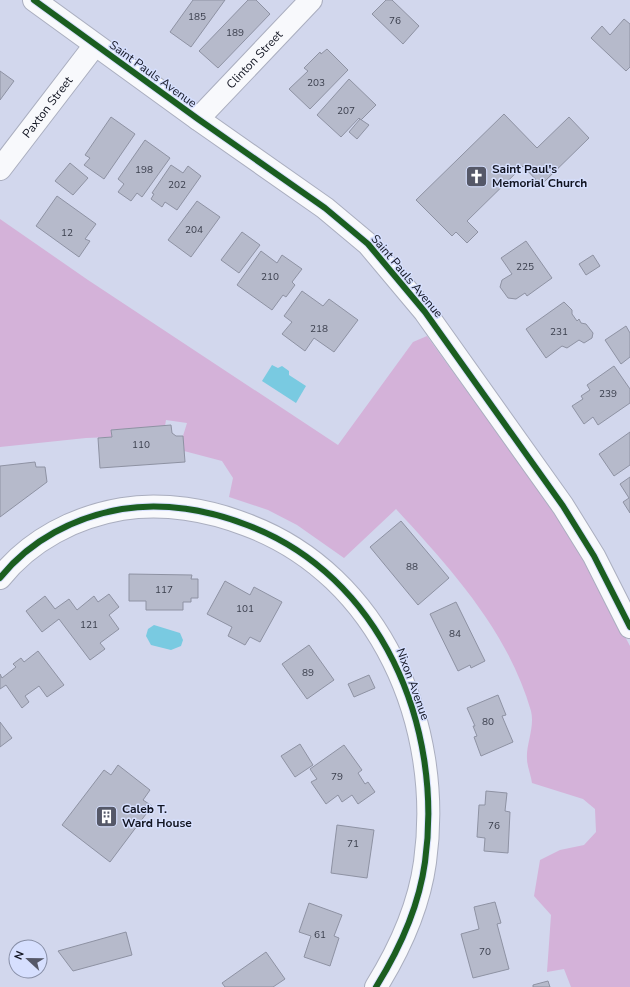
<svg xmlns="http://www.w3.org/2000/svg" width="630" height="987" viewBox="0 0 630 987" font-family="'Nunito Sans',sans-serif">
	<style>
		.green { fill: #d4b2d9 }
		.water { fill: #79cae1 }
		.building { fill: #b6bacb; stroke: #8e92a3 }
		.lines { fill: none; stroke-linecap: round; stroke-linejoin: round }
		.minor-casing { stroke: #aaaebf; stroke-width: 24 }
		.secondary-casing { stroke: #aaaebf; stroke-width: 24 }
		.minor { stroke: #f8f9fc; stroke-width: 22 }
		.secondary { stroke: #f8f9fc; stroke-width: 22 }
		.cycleway-casing { stroke: #d6dffe; stroke-width: 8 }
		.cycleway { stroke: #1b5e20; stroke-width: 6 }
		.labels { text-anchor: middle; stroke-width: 3; stroke-linejoin: round; paint-order: stroke }
		.number-label { font-size: 10px; fill: #3a3e4c }
		.street-label { font-size: 12px; fill: #111421; stroke: #d6dffe }
		.poi-label { font-size: 12px; font-weight: bold; fill: #111421; stroke: #d6dffe; text-anchor: start }
	</style>
	<rect width="100%" height="100%" fill="#d2d7ed"/>
	<path class="green" d="M0 219 88 280 338 445 413 342 427 336 571 535 630 646V987H571L564 969 547 972 551 915 534 896 540 860 560 850 584 845 596 832 595 809 583 799 532 783C531 775 527 766 527 759 526 744 535 727 531 711 508 631 451 569 396 509L344 558 297 525 268 510 229 497 233 478 222 461 184 451 183 436 187 423 166 420 165 426 111 430 112 437 86 438 0 447Z"/>
	<g class="water">
		<polygon points="272,365 278,368 282,366 289,371 289,375 306,386 296,403 262,381"/>
		<polygon points="154,625 180,633 183,640 181,646 171,650 151,645 146,636 148,629"/>
	</g>
	<g class="building">
		<polygon points="193,0 225,0 191,47 170,32"/>
		<polygon points="248,0 256,0 270,14 218,68 199,51"/>
		<polygon points="386,0 392,0 419,26 403,44 372,14"/>
		<polygon points="624,19 630,24 630,67 626,71 591,38 602,26 610,35"/>
		<polygon points="327,49 348,70 310,109 289,89 308,71 304,68 320,52 321,54"/>
		<polygon points="0,71 14,81 0,100"/>
		<polygon points="349,79 376,105 361,120 359,118 341,137 317,115"/>
		<polygon points="504,114 537,148 569,117 589,138 541,185 523,166 467,221 478,232 467,243 456,232 452,236 416,200"/>
		<polygon points="111,117 135,134 104,179 84,165 90,158 85,155"/>
		<polygon points="360,119 369,125 357,139 349,132"/>
		<polygon points="145,140 170,158 142,197 137,193 131,201 118,192 124,184 118,179"/>
		<polygon points="70,163 88,178 73,195 55,181"/>
		<polygon points="171,165 183,173 188,166 201,176 177,210 165,202 162,207 151,199 154,194 152,193"/>
		<polygon points="57,196 96,224 85,239 90,241 79,257 36,226"/>
		<polygon points="197,201 220,217 191,257 168,240"/>
		<polygon points="242,232 260,245 239,273 221,260"/>
		<polygon points="526,241 552,278 527,296 525,293 516,299 508,298 500,287 502,280 512,274 501,258"/>
		<polygon points="261,251 277,263 282,255 302,269 292,282 295,285 286,297 283,295 272,310 237,285"/>
		<polygon points="593,255 600,266 586,275 579,264"/>
		<polygon points="302,291 323,306 329,299 358,320 334,352 314,338 305,351 282,334 292,322 284,316"/>
		<polygon points="564,302 572,310 572,314 577,321 579,319 581,323 586,324 593,333 592,338 584,343 579,340 567,348 562,346 546,358 526,329"/>
		<polygon points="626,326 630,333 630,357 621,364 605,340"/>
		<polygon points="614,366 630,389 630,403 598,425 593,417 584,424 572,406 583,399 581,396 590,390 587,385"/>
		<polygon points="171,425 172,433 176,436 183,436 185,462 100,468 98,438 112,437 111,430"/>
		<polygon points="630,432 630,465 614,476 599,454"/>
		<polygon points="35,462 36,467 45,467 47,482 0,517 0,466"/>
		<polygon points="630,477 630,513 623,502 629,498 620,484"/>
		<polygon points="401,521 449,578 418,605 370,547"/>
		<polygon points="129,574 192,575 191,579 198,579 198,598 191,598 191,602 183,602 183,610 146,610 146,601 129,601"/>
		<polygon points="225,581 250,595 254,587 282,602 260,642 250,637 245,645 228,636 232,627 207,614"/>
		<polygon points="109,594 119,607 109,615 119,629 100,643 105,649 90,660 59,619 42,632 26,611 45,596 55,609 69,599 77,610 94,596 98,602"/>
		<polygon points="456,602 485,661 471,668 470,665 458,671 430,614"/>
		<polygon points="309,645 334,680 307,699 282,664"/>
		<polygon points="38,651 64,685 47,697 39,686 25,696 29,702 22,708 6,685 0,689 0,674 2,678 16,667 13,664 21,658 24,662"/>
		<polygon points="369,675 375,688 354,697 348,684"/>
		<polygon points="498,695 506,715 502,716 513,742 481,756 474,737 477,736 473,726 475,726 467,708"/>
		<polygon points="0,722 12,738 0,747"/>
		<polygon points="300,744 313,765 295,777 281,756"/>
		<polygon points="344,745 362,770 358,773 365,784 368,782 375,792 358,804 352,795 342,802 338,795 326,804 311,782 317,779 310,769"/>
		<polygon points="118,765 150,790 143,800 152,806 110,862 62,825 104,770 111,775"/>
		<polygon points="486,791 507,793 505,811 510,812 508,853 484,851 485,838 477,837 479,805 485,805"/>
		<polygon points="337,825 374,830 367,878 331,873"/>
		<polygon points="495,902 501,923 497,924 509,969 473,978 461,934 479,929 474,907"/>
		<polygon points="309,903 342,915 334,936 339,938 330,966 304,957 311,936 299,932"/>
		<polygon points="126,932 132,955 73,971 58,951"/>
		<polygon points="266,952 285,979 273,987 225,987 222,983"/>
		<polygon points="548,981 550,987 533,987 533,985"/>
	</g>
	<g class="lines">
		<defs>
			<g id="minor">
				<path id="s1" d="M198 119 311 0"/>
				<path id="s2" d="M0 169 95 45"/>
				<path d="M0 578C30 540 75 517 122 509 163 502 209 510 247 525 381 575 444 726 425 862 419 906 399 950 376 987"/>
			</g>
			<polyline id="secondary" points="34,0 198,119 325,208 368,244 425,312 563,506 594,556 630,627"/>
		</defs>
		<use href="#minor" class="minor-casing"/>
		<use href="#secondary" class="secondary-casing"/>
		<use href="#minor" class="minor"/>
		<use href="#secondary" class="secondary"/>
		<defs>
			<g id="cycleway">
				<polyline points="34,0 198,119 325,208 368,244 425,312 563,506 594,556 630,627"/>
				<path d="M0 578C30 540 75 517 122 509 163 502 209 510 247 525 381 575 444 726 425 862 419 906 399 950 376 987"/>
			</g>
		</defs>
		<use href="#cycleway" class="cycleway-casing"/>
		<use href="#cycleway" class="cycleway"/>
	</g>
	<defs>
		<symbol id="church-square" viewBox="-11 -11 22 22"><rect x="-9" y="-9" width="18" height="18" rx="4" fill="#555868" stroke="#d6dffe"/><path d="M-1.2-6h2.4v3.5h3.3v2.4h-3.3V6h-2.4V-.1h-3.3v-2.4h3.3Z" fill="#fff"/></symbol>
		<symbol id="building-square" viewBox="-11 -11 22 22"><rect x="-9" y="-9" width="18" height="18" rx="4" fill="#555868" stroke="#d6dffe"/><path d="M-4-6H4V6H1V3H-1V6H-4ZM-2.5-4.3h1.7v1.8h-1.7ZM.8-4.3h1.7v1.8H.8ZM-2.5-1h1.7V.8h-1.7ZM.8-1h1.7V.8H.8Z" fill="#fff"/></symbol>
	</defs>
	<g fill-rule="evenodd">
		<use href="#church-square" x="464" y="164" width="25" height="25"/>
		<use href="#building-square" x="94" y="804" width="25" height="25"/>
	</g>
	<g class="labels">
		<g class="number-label">
			<text x="197" y="20">185</text>
			<text x="395" y="24">76</text>
			<text x="235" y="36">189</text>
			<text x="316" y="86">203</text>
			<text x="346" y="114">207</text>
			<text x="144" y="173">198</text>
			<text x="177" y="188">202</text>
			<text x="194" y="233">204</text>
			<text x="67" y="236">12</text>
			<text x="525" y="270">225</text>
			<text x="270" y="280">210</text>
			<text x="319" y="332">218</text>
			<text x="559" y="335">231</text>
			<text x="608" y="397">239</text>
			<text x="141" y="448">110</text>
			<text x="412" y="570">88</text>
			<text x="164" y="593">117</text>
			<text x="245" y="612">101</text>
			<text x="89" y="628">121</text>
			<text x="455" y="637">84</text>
			<text x="308" y="676">89</text>
			<text x="488" y="725">80</text>
			<text x="337" y="780">79</text>
			<text x="494" y="829">76</text>
			<text x="353" y="847">71</text>
			<text x="320" y="938">61</text>
			<text x="485" y="955">70</text>
		</g>
		<g class="street-label">
			<text dy="4" stroke="none"><textPath href="#s1" startOffset="82">Clinton Street</textPath></text>
			<text transform="translate(153 74) rotate(36)" y="4">Saint Pauls Avenue</text>
			<text dy="4" stroke="none"><textPath href="#s2" startOffset="78">Paxton Street</textPath></text>
			<text transform="translate(407 276) rotate(50)" y="4">Saint Pauls Avenue</text>
			<text transform="translate(413 684) rotate(70)" y="4">Nixon Avenue</text>
		</g>
		<g class="poi-label">
			<text x="492" y="173">Saint Paul's<tspan x="492" dy="14">Memorial Church</tspan></text>
			<text x="122" y="813">Caleb T.<tspan x="122" dy="14">Ward House</tspan></text>
		</g>
	</g>
	<g transform="translate(28 959) rotate(292)"><circle r="19" fill="#d6dffe" stroke="#878ea6"/>
	<path d="M0-3L7 15L0 10L-7 15Z" fill="#555868"/>
	<text y="-6" font-size="11" font-weight="bold" text-anchor="middle" fill="#111421">N</text>
	</g>
</svg>
